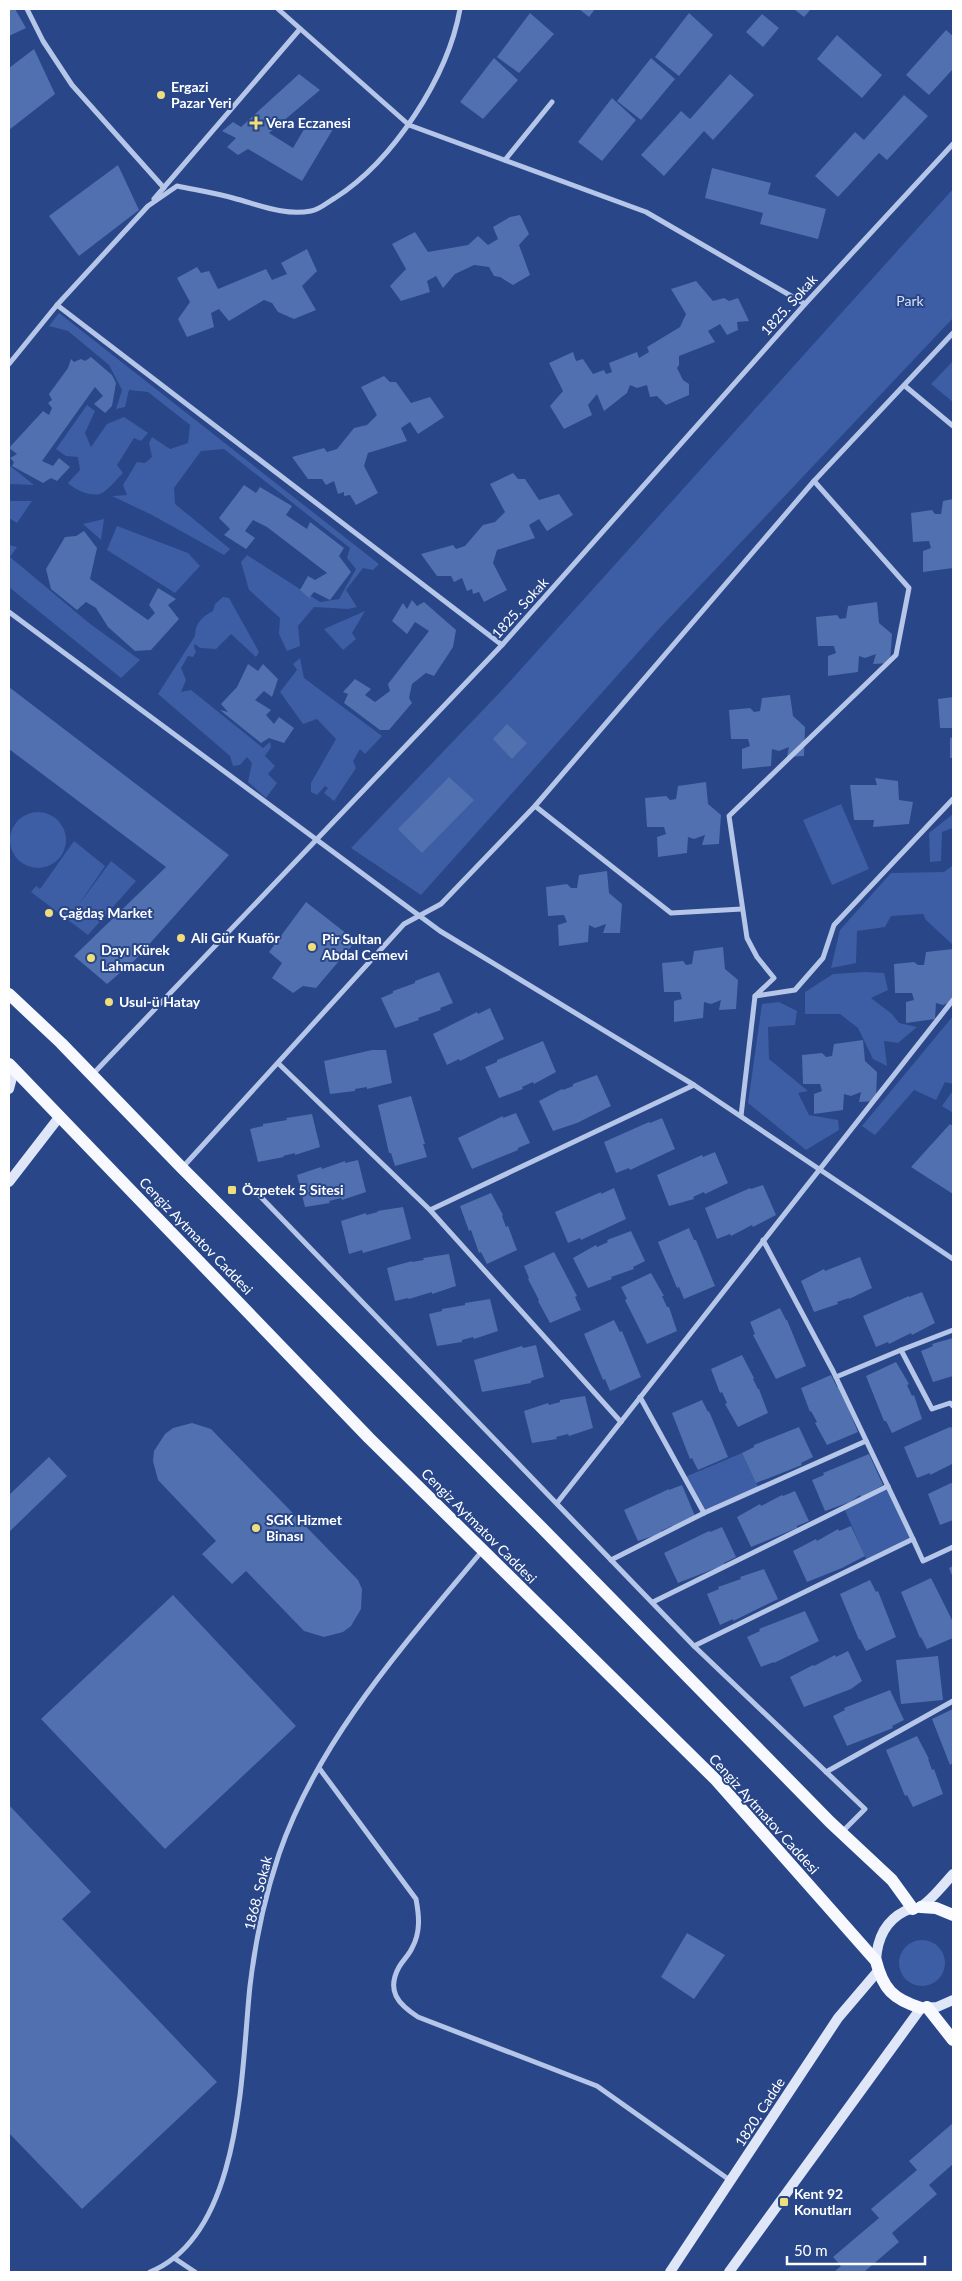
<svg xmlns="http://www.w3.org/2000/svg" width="962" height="2281" viewBox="0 0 962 2281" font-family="Lato,sans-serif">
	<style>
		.green { fill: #3d5ea4 }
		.building { fill: #5170af }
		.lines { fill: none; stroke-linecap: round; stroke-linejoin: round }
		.street { stroke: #b5c6e8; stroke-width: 5 }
		.secondary { stroke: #dfe6f7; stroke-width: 10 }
		.primary { stroke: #f7f9fe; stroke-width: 12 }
		.poi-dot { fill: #f0dd7b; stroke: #284688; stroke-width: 2 }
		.labels { text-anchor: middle; stroke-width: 4; stroke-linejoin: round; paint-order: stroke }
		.poi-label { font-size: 14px; font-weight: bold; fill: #fff; stroke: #284688; text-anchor: start }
		.park-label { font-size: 14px; fill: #d8e2f7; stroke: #284688 }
		.street-label { font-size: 14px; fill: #fff; stroke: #284688 }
	</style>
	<rect width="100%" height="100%" fill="#284688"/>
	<g class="green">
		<polygon points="953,189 953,318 658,630 421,895 351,848 503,689"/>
		<polygon points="59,313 379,564 373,570 363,568 346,590 357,607 348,609 314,607 298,626 300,646 287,651 279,634 280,618 249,590 241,562 247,555 320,602 339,599 356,569 347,558 350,548 224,449 201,451 174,488 175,504 230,549 224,555 152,515 112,496 127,495 123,485 137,462 145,463 152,457 149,443 152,437 170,449 188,443 190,425 148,392 129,390 125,407 116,409 122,390 109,365 68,331 49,326"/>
		<polygon points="953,361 953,402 931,384"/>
		<path d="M87 405 95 411 85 433 91 447 107 424 124 417 148 433 141 441 134 438 117 465 123 473C117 479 109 489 102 493 92 498 75 490 68 483L80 470 78 457 66 456 56 449Z"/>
		<polygon points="9,465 34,485 9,484"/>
		<polygon points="9,501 32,501 17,523 9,518"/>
		<polygon points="104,519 101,540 83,524"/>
		<polygon points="117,526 188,553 200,566 175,593 107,550"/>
		<polygon points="9,545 17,547 10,557 89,623 140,660 121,678 9,587"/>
		<path d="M223 597 229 598 259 652 256 657 231 634 216 649 200 648 195 644 194 647 196 652 193 657 188 656 181 668 186 680 181 692 191 690 263 748 270 742 271 747 265 756 275 766 268 774 277 783 266 798 248 782 252 763 247 757 240 765 233 766 230 756 158 694 195 636C195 623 202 617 213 611L215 604Z"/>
		<polygon points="365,611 352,633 356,639 343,650 324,629"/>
		<polygon points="300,658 304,678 382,736 365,754 360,749 353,761 356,768 334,801 324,793 328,788 325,786 317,795 311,792 311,783 336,739 317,719 303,724 280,692 297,670 293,664"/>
		<polygon points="841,804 869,869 832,885 803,820"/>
		<circle cx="38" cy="840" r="28"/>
		<polygon points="953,814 953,828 942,832 941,861 930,862 929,833"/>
		<polygon points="74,841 105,866 77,907 111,861 136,881 88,935 31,892 36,886 40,889"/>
		<polygon points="952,866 953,945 926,920 923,914 891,916 885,927 857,931 856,963 831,968 840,930 891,873 944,872"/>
		<polygon points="865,972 884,973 888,990 871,998 892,1014 899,1023 917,1027 898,1043 884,1041 887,1066 873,1059 858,1028 840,1014 805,1014 805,992 833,974"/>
		<polygon points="779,1002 797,1011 795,1025 768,1027 769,1059 808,1091 798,1093 809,1115 838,1120 839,1130 806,1150 748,1103 762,1004"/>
		<polygon points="953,1016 953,1084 945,1082 936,1100 914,1090 875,1135 862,1126"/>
		<polygon points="952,1092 953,1092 953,1113 942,1106"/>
		<polygon points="742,1453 759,1489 704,1513 685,1477"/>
		<polygon points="888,1486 913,1539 867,1561 844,1508"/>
		<circle cx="922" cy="1963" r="23"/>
	</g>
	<g class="building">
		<polygon points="9,9 15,9 26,28 9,36"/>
		<polygon points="579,9 595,9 589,17"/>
		<polygon points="794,9 811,9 804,17"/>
		<polygon points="530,13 554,34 519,73 497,57"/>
		<polygon points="689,13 713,35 679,76 655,57"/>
		<polygon points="762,14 779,28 763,47 746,32"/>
		<polygon points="946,30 953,36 953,69 929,95 906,75"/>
		<polygon points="837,35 882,75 862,98 817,59"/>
		<polygon points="34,49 55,94 9,130 9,68"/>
		<polygon points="494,58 518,80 483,119 460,102"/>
		<polygon points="651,58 675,79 641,120 617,101"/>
		<polygon points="299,74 320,90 269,133 293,148 310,119 336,124 302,181 248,149 238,155 227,147 236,138 222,131 233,122 241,127"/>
		<polygon points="730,74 754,95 713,140 704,131 664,176 641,155 681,111 690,119"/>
		<polygon points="904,95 928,116 887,160 879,153 838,197 815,176 855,132 864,140"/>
		<polygon points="612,98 636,120 602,161 578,142"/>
		<polygon points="118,165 139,210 79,256 49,216"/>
		<polygon points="712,168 771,183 768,194 826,209 818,239 760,224 763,213 705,198"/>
		<polygon points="520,215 529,234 519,245 530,275 513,285 500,277 494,276 489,267 474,265 455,274 443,288 436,276 427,281 430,292 401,301 390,286 406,269 392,244 415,232 428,252 468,245 478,236 488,245 498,239 493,227 510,217"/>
		<polygon points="307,249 317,271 302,286 316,310 294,319 278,312 272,303 264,300 229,321 219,309 211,313 214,327 187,337 178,319 190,302 177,278 197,267 201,273 209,271 218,289 266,269 272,280 287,274 281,263"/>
		<polygon points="696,281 713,301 724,298 729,301 738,298 749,321 737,322 738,330 727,335 720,324 708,331 715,342 679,356 679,365 677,368 683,380 689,384 689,395 666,405 657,396 650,397 647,385 637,388 630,385 627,393 604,411 597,394 588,405 592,415 564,429 550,406 563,391 549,363 573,352 576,361 583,359 593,374 604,370 606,374 612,372 609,363 637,352 639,358 649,352 647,347 680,327 686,314 671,289"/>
		<polygon points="91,357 112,375 116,383 112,406 105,413 94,404 103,396 95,387 42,461 53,466 59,458 70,467 57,481 51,478 43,483 12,466 14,462 10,458 17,454 9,448 43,411 49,415 52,408 48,403 52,400 49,394 68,368 71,359 74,362 81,359 85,361"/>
		<polygon points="384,376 390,382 396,382 411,403 430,397 444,417 418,434 410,422 401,428 407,441 368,453 364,466 378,493 356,505 350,495 344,496 344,492 338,494 334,481 326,485 322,479 308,479 292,457 324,448 327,452 337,449 354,428 367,425 377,415 361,387"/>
		<polygon points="513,473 518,479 525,479 539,500 559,494 573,515 547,531 539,519 529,525 535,538 497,550 493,563 507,590 484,602 479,592 473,594 472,589 467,591 462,578 454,582 451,576 437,576 421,554 453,545 456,549 465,546 483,525 495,522 505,512 490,484"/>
		<polygon points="244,485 256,493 260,487 292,506 286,515 307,529 310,522 344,548 339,556 351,572 330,600 314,592 309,598 300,590 308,576 315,580 327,573 267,527 253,520 245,531 255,538 246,549 224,535 230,529 219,518"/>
		<polygon points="953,499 953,568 923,572 923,551 931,548 929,541 913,542 911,513 932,510 935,514 941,514 943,501"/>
		<polygon points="84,531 97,548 90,579 148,620 155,613 149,605 158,588 176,599 168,605 179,619 151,650 135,651 108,627 96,608 86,602 77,610 51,589 46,569 65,537 76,536"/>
		<polygon points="412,600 417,606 424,602 456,630 453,647 434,676 426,673 412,684 409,698 412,703 389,730 380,730 344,703 348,694 343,692 355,679 371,689 365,695 375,702 390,691 388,684 429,631 415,622 407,634 392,621 403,603 407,609"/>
		<polygon points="877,602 879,623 892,634 890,663 873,664 876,654 865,658 859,656 858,672 828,676 828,656 836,653 834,646 818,646 816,617 837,615 840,619 846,618 848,606"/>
		<polygon points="248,664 258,671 263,664 278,679 272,697 264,691 255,700 271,710 266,715 274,724 279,717 294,728 284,743 269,738 261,743 220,710 228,712 221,704 237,687"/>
		<polygon points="9,687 229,855 135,960 107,984 74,956 166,867 9,749"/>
		<polygon points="790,695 793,716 805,727 804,756 787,757 789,747 779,751 772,749 771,766 742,769 742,749 750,746 748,739 731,739 729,710 750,708 754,712 760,711 762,698"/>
		<polygon points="953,697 953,728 940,728 938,699"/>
		<polygon points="507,724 527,743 512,759 493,739"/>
		<polygon points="953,737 953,758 950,758 950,738"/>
		<polygon points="449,777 474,800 422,853 398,829"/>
		<polygon points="875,778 898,781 899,800 913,802 909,824 873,827 874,820 854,820 850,785 877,785"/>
		<polygon points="706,782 708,804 721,815 719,844 702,845 705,835 694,839 688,837 687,853 658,857 657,837 666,834 664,827 647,827 645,798 666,796 670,800 676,799 678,786"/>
		<polygon points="607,871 609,893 622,904 620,933 603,933 606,924 595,928 589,925 588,942 559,946 558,925 567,922 564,915 548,916 546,887 567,884 571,888 577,888 579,875"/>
		<polygon points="306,902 356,941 316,988 303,986 293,993 272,978 282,963 269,952"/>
		<polygon points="723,947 725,969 738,980 736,1009 719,1010 721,1000 711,1004 704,1002 703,1018 674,1022 674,1001 682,999 680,992 664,992 662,963 683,961 686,965 692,964 694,951"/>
		<polygon points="953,949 953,1001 943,1005 936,1003 935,1019 906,1023 906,1002 914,1000 912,993 895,993 894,964 914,962 918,965 924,965 926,952"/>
		<polygon points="439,972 453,1003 440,1008 441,1010 418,1018 419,1020 395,1028 381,998 393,993 393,991 415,983 415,981"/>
		<polygon points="490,1008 504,1039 460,1061 459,1059 447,1065 433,1034 477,1012 478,1014"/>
		<polygon points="863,1040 865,1061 877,1072 876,1101 859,1102 861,1092 851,1096 844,1094 843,1110 814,1114 814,1094 822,1091 820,1084 803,1084 802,1055 822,1053 826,1057 832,1056 834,1044"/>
		<polygon points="543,1041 556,1072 534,1084 533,1082 522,1087 523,1089 499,1098 485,1067 497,1062 497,1060"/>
		<polygon points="372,1050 386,1050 392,1083 367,1089 367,1087 355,1089 355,1091 330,1094 324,1061"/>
		<polygon points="597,1075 611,1106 577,1123 553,1131 539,1101 562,1089 563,1090 573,1086 573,1084"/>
		<polygon points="411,1096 425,1144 423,1144 427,1157 395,1166 391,1153 389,1153 378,1105"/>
		<polygon points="516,1113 530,1143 518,1148 518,1150 472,1169 458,1138 503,1116 503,1118"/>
		<polygon points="312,1114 320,1147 295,1155 295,1153 283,1156 284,1157 258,1162 250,1129 263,1126 263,1124 287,1120 286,1118"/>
		<polygon points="662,1118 675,1149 630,1170 629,1168 616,1173 604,1142 649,1122 650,1123"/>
		<polygon points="950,1124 953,1126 953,1194 911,1167"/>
		<polygon points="715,1152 728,1183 705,1194 704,1192 693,1197 694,1199 669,1206 657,1175 702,1155 703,1157"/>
		<polygon points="358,1160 366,1192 342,1200 341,1198 329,1201 330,1203 305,1207 297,1175 321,1167 322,1169 345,1161 345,1163"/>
		<polygon points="763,1185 776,1215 753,1227 752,1225 731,1236 730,1234 717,1239 705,1208 750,1188 751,1189"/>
		<polygon points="614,1188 626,1219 581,1240 580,1238 568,1243 555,1212 601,1192 601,1194"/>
		<polygon points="491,1193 503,1215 502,1216 506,1227 508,1226 517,1250 487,1264 481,1252 479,1253 471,1230 469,1231 460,1206"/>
		<polygon points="403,1207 411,1239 363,1253 362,1250 349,1254 341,1221 366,1213 366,1215 378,1212 377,1211"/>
		<polygon points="689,1228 694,1240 696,1240 715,1286 684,1299 679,1287 677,1288 658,1242"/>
		<polygon points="631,1231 645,1261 633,1267 634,1269 611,1277 612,1279 588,1288 573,1258 596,1245 597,1247 608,1242 607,1240"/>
		<polygon points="554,1252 577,1296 575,1297 581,1310 550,1323 538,1301 539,1300 528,1279 529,1278 524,1266"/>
		<polygon points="449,1254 456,1286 432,1294 432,1292 409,1299 408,1298 395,1301 387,1268 412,1261 412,1262 424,1260 423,1258"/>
		<polygon points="860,1257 872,1288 849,1299 849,1298 837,1302 838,1304 814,1312 801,1281 824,1269 825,1271"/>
		<polygon points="651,1273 664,1296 662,1296 667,1307 669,1307 677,1331 647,1344 625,1300 627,1299 621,1287"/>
		<polygon points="922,1292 935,1323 912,1335 911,1333 889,1344 888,1342 876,1347 863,1316 909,1296 909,1297"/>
		<polygon points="490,1299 498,1331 474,1339 473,1337 462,1340 462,1342 437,1346 429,1314 442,1311 442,1309 465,1305 465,1303"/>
		<polygon points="780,1308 786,1320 787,1320 806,1366 776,1379 753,1335 755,1334 750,1322"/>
		<polygon points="614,1320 620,1332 622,1331 641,1377 610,1391 605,1379 603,1380 584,1334"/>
		<polygon points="953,1338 953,1376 933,1382 921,1351 933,1346 932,1344"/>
		<polygon points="536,1345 544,1377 531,1381 531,1383 482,1392 474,1360 522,1346 523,1348"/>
		<polygon points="742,1355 754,1378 753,1379 758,1389 759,1389 768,1413 738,1427 725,1404 727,1403 722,1392 720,1393 711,1369"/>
		<polygon points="896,1362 909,1384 907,1385 912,1396 914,1395 922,1419 892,1433 886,1421 884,1421 866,1376"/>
		<polygon points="831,1375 837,1387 839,1386 858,1432 827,1445 815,1423 817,1422 811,1411 810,1412 801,1388"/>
		<polygon points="585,1396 593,1428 569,1436 568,1434 556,1437 557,1439 532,1443 524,1411 548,1403 549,1405 560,1402 560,1400"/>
		<polygon points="702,1400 708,1412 709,1411 728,1457 698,1470 692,1458 690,1459 672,1413"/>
		<polygon points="192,1423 211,1429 358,1580 362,1589 361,1609 351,1626 343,1632 324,1637 304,1631 246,1571 232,1584 202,1554 216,1541 158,1480 153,1461 154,1451 165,1434 173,1428"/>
		<polygon points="799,1427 813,1457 801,1463 802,1465 756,1483 742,1453 754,1447 754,1445"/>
		<polygon points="950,1427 953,1428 953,1467 952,1464 930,1475 930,1473 917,1478 904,1447"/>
		<polygon points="869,1454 883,1485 861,1497 860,1495 850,1502 825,1511 812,1480 824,1475 823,1473"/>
		<polygon points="49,1457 67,1476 9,1532 9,1495"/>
		<polygon points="951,1483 953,1484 953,1520 940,1525 928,1494"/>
		<polygon points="682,1485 695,1516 673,1528 672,1526 661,1531 662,1533 638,1541 624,1510 669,1489 669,1490"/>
		<polygon points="795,1491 809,1521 797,1526 797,1528 751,1547 737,1517 760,1504 761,1506 782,1495 783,1496"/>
		<polygon points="851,1526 865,1556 842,1568 807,1582 793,1551 816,1539 817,1541 838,1529 839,1531"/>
		<polygon points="722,1527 736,1557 724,1563 724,1565 678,1583 664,1553 709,1531 710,1532"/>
		<polygon points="953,1566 953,1578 949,1568"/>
		<polygon points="764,1569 778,1599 733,1621 733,1619 720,1625 707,1594 719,1589 718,1587 741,1579 740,1577"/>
		<polygon points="931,1578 953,1622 953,1638 927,1649 921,1637 920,1638 901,1592"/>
		<polygon points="870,1580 876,1592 878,1591 896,1637 866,1651 860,1639 859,1640 840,1594"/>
		<polygon points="173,1595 296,1726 165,1849 41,1719"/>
		<polygon points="805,1611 819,1641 774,1663 774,1662 761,1667 747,1637 760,1631 759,1629"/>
		<polygon points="848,1651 862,1681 851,1689 804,1707 790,1677 813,1665 814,1666 835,1655 836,1657"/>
		<polygon points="938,1656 943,1700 901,1704 896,1660"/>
		<polygon points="890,1690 904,1720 892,1726 893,1728 847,1746 833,1716 845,1710 844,1708"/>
		<polygon points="953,1709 953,1763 950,1765 932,1719"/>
		<polygon points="917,1736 929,1759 928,1759 932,1770 934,1769 943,1794 913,1807 907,1795 905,1796 886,1750"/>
		<polygon points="9,1805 91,1892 62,1919 217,2082 82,2209 9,2133"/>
		<polygon points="687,1933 725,1955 694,1999 661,1977"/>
		<polygon points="953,2123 953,2164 929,2185 937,2194 892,2233 899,2242 864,2272 834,2272 841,2266 833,2257 879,2218 871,2209 917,2170 909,2161"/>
	</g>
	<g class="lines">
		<g class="street">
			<polyline points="27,9 43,41 72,85 164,188"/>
			<polyline points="278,9 409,125 646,212 805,304"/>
			<polyline points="505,160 552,102"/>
			<polyline points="154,199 300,29"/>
			<polyline points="57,305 502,645"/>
			<path d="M9 364 57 305 148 206 177 186C196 190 215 193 233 198 260 205 284 216 311 211 319 210 328 202 335 198 393 161 448 77 460 9"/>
			<polyline points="905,386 953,426"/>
			<polyline points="9,612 440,931 694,1085 953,1259"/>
			<polyline points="535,806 671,913 742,909"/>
			<polyline points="755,996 795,990 823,958 834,925 953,799"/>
			<polyline points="279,1064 430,1210 694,1085"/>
			<polyline points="92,1075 502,645 805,304 953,144"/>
			<polyline points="741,1116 755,996 774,978 757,957 747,938 729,816 896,655 909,588 814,481"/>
			<polyline points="182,1168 404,924 441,904 535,806 814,481 953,333"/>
			<polyline points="257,1193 694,1646 865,1809 842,1832"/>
			<polyline points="430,1210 621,1422"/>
			<polyline points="953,1330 901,1350 932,1409 950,1403 953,1406"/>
			<polyline points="836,1377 901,1350"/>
			<polyline points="640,1397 704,1513 866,1441"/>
			<polyline points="557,1503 953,1000"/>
			<polyline points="913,1539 923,1561 953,1547"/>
			<polyline points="611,1560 704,1513"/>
			<polyline points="653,1602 888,1486"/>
			<polyline points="694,1646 913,1539 833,1371 763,1240"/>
			<path d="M319 1768 416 1899C419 1915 421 1932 412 1948 409 1955 403 1960 399 1967 386 1991 398 2004 418 2017L597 2086 731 2181"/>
			<polyline points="826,1772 953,1701"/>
			<polyline points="174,2258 195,2272"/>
			<path d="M150 2272C243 2234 241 2070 250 1986 255 1942 265 1896 279 1854 319 1738 405 1644 482 1551"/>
		</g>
		<g class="secondary">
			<polyline points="9,1089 14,1070"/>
			<polyline points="9,1182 60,1116"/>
			<path d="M876 1961C877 1940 885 1921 905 1911 910 1909 916 1909 920 1907 930 1902 945 1883 953 1874"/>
			<polyline points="670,2272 838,2018 878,1971"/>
			<polyline points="729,2272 921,2008 937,2007 953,2000"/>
		</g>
		<g class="primary">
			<polyline points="9,994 61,1043 182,1168 542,1528 830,1822 892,1880 913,1909"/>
			<path d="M9 1064 369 1438 716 1780 876 1961C883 1989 893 1999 921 2008"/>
			<polyline points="921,1907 936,1908 953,1915"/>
			<polyline points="927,2007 953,2040"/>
		</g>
	</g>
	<g class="poi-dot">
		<circle cx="161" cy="95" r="5"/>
		<path d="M253.5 115.5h5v5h5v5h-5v5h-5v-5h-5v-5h5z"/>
		<circle cx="49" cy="913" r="5"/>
		<circle cx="181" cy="938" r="5"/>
		<circle cx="312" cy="947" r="5"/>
		<circle cx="91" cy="958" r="5"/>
		<circle cx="109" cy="1002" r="5"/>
		<rect x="227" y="1185" width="10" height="10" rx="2.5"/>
		<circle cx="256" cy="1528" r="5"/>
		<rect x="779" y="2197" width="10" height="10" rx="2.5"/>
	</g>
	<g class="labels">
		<g class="poi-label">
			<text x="171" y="92">Ergazi<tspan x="171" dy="16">Pazar Yeri</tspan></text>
			<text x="266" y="128">Vera Eczanesi</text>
			<text x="59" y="918">Çağdaş Market</text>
			<text x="191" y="943">Ali Gür Kuaför</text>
			<text x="322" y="944">Pir Sultan<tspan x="322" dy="16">Abdal Cemevi</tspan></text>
			<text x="101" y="955">Dayı Kürek<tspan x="101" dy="16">Lahmacun</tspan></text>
			<text x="119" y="1007">Usul-ü Hatay</text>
			<text x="242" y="1195">Özpetek 5 Sitesi</text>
			<text x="266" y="1525">SGK Hizmet<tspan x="266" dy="16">Binası</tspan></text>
			<text x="794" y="2199">Kent 92<tspan x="794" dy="16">Konutları</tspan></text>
		</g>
		<g class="park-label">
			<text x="910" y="306">Park</text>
		</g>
		<g class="street-label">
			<text transform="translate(789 305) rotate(-48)" y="5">1825. Sokak</text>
			<text transform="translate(520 608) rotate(-48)" y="5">1825. Sokak</text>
			<text transform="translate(196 1236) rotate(46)" y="5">Cengiz Aytmatov Caddesi</text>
			<text transform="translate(479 1526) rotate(45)" y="5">Cengiz Aytmatov Caddesi</text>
			<text transform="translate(764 1814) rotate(48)" y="5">Cengiz Aytmatov Caddesi</text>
			<text transform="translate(258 1893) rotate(-76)" y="5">1868. Sokak</text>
			<text transform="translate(760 2112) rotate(-57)" y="5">1820. Cadde</text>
		</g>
	</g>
	<rect width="962" height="2281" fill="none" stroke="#ffffff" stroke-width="20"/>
	<path d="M787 2256v8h138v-8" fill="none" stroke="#ffffff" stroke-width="2.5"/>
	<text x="794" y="2256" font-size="15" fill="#ffffff" stroke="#284688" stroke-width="4" paint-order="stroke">50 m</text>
</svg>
